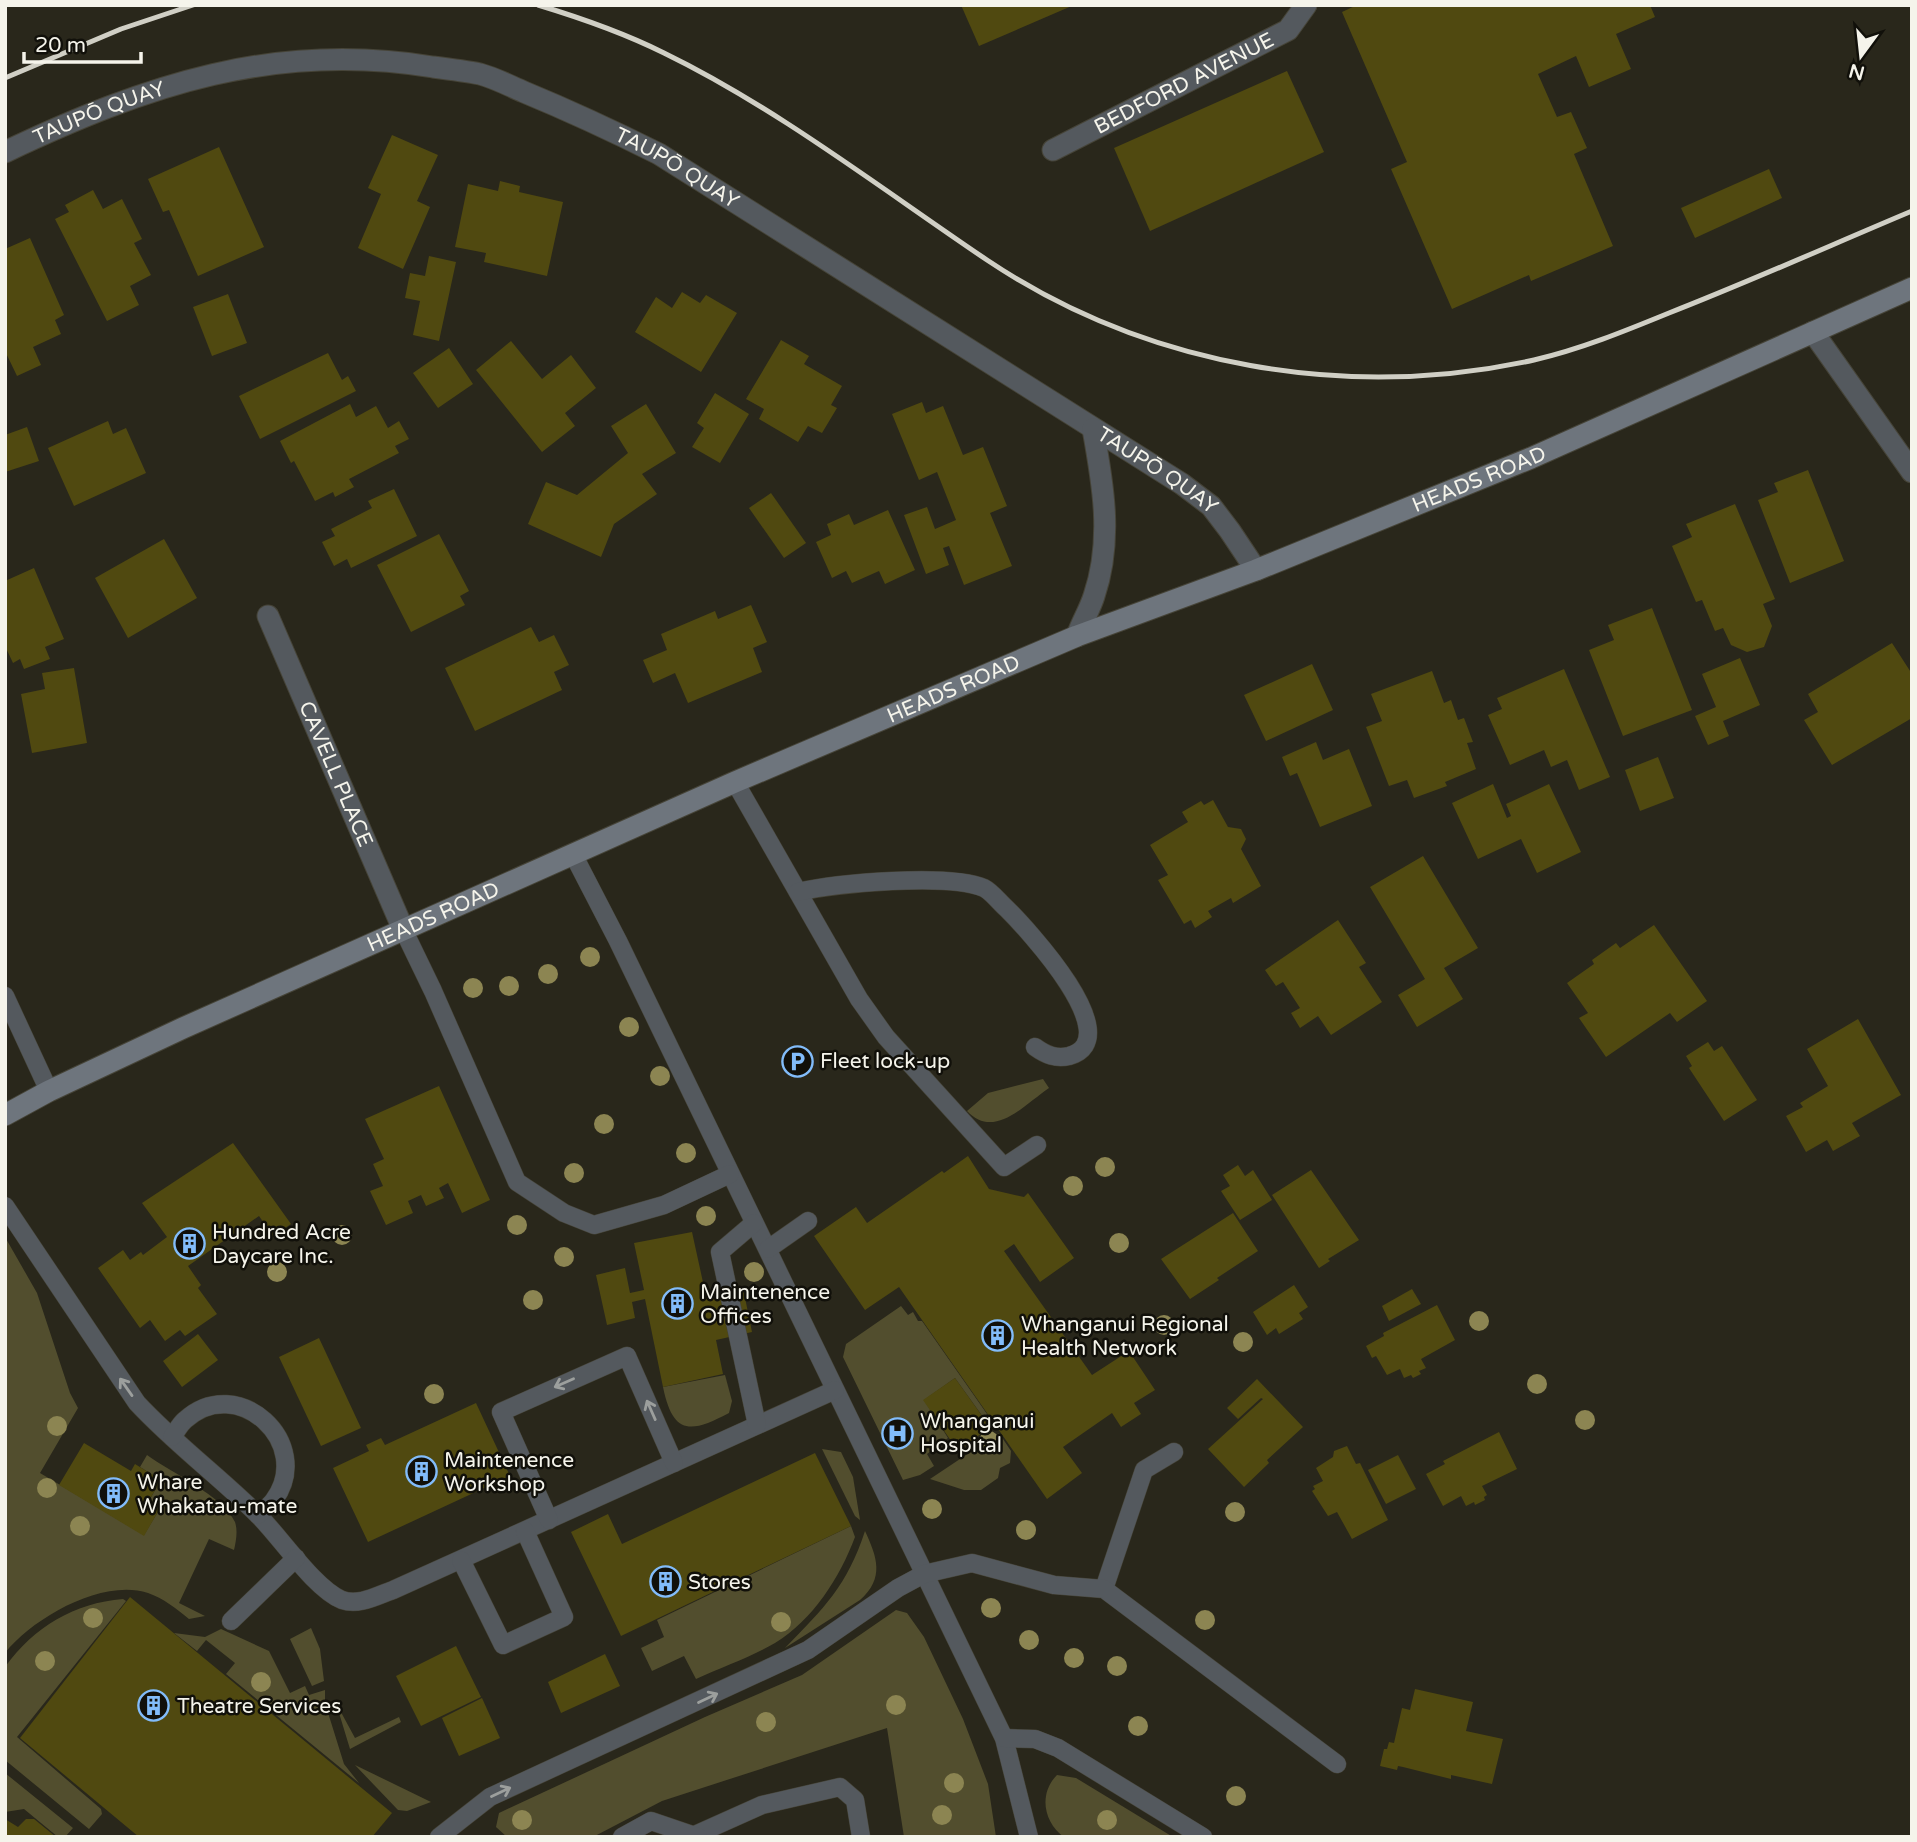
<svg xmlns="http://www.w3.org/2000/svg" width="1917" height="1842" viewBox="0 0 1917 1842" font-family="'Varela Round',sans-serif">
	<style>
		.green { fill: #524e2e }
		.building { fill: #504910 }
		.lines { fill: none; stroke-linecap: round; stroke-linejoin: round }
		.service-casing { stroke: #464438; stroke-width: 19 }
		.minor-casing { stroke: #464438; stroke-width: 23 }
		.tertiary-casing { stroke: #464438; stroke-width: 23 }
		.secondary-casing { stroke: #464438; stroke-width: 23 }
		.service { stroke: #54595e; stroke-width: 18 }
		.minor { stroke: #54595e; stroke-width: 21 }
		.tertiary { stroke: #54595e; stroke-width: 21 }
		.secondary { stroke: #6e757d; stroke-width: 21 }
		.rail { stroke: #d0cfc5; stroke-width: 5 }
		.tree { fill: #8c8552 }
		.oneway { stroke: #9c9f9d }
		.labels { text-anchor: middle; stroke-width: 5; stroke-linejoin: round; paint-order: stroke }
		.street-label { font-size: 21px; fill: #f5f4eb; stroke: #11100a }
		.poi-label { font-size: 21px; fill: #f5f4eb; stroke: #11100a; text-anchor: start }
	</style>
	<rect width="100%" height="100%" fill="#29271b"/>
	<g class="green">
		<path d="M1043 1079 1049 1088C1024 1105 994 1140 967 1111L988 1093Z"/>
		<path d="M5 1237 37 1293 70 1393 78 1408 40 1473 144 1535 159 1510 147 1504 161 1480 140 1467 147 1455C170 1472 223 1496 235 1522 238 1531 236 1541 234 1550L209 1539 179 1603 205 1616 189 1619C177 1609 163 1598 148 1593 102 1578 33 1618 5 1653Z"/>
		<polygon points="901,1306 908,1315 913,1312 918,1321 922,1321 987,1414 983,1417 955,1378 924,1400 948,1438 927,1454 934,1466 920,1475 903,1480 843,1357 846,1344"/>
		<path d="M725 1375 732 1401 729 1413C691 1433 673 1436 663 1387Z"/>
		<polygon points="999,1433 1011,1451 1010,1463 1000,1468 998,1478 981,1490 964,1490 930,1479"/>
		<polygon points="822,1449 841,1452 853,1477 860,1520 855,1516"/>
		<path d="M851 1526 855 1537C840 1577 813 1620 775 1643 751 1657 722 1667 696 1679L684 1656 652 1671 641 1648 664 1637 657 1620Z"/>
		<path d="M865 1531C877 1557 885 1578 860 1600L785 1648C824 1608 847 1586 865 1531Z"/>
		<path d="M123 1599 126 1601 17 1737 101 1809 102 1814 89 1829 5 1760V1667C34 1627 74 1603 123 1599Z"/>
		<polygon points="896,1610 907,1613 924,1637 963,1719 988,1784 996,1837 904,1837 887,1728 662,1801 593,1837 507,1837 496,1827 499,1813 705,1717 802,1675"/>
		<polygon points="311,1628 320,1649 324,1681 312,1686 290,1639"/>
		<polygon points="221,1629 269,1651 290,1693 305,1686 309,1695 325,1690 325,1703 344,1764 359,1783 226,1674 235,1663 206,1640 197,1651 174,1633 205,1637"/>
		<polygon points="336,1703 355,1738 399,1717 401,1722 350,1749"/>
		<polygon points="355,1765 431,1802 407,1811 398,1810"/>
		<polygon points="5,1773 73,1828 65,1837 58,1837 24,1809 5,1812"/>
		<path d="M1057 1775 1076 1778 1173 1837H1064C1044 1823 1038 1794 1057 1775Z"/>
	</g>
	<g class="building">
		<polygon points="961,5 1074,5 979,46"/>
		<polygon points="1357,5 1650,5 1655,17 1616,34 1631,69 1589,87 1576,56 1538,74 1557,117 1571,112 1587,148 1574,154 1613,246 1531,281 1529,275 1452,309 1391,169 1407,162 1342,12"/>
		<polygon points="1287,71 1324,152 1150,231 1114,148"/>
		<polygon points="392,135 438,155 417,201 430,207 403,269 358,248 381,194 368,188"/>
		<polygon points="219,147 264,247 198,276 169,210 163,212 148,179"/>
		<polygon points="1769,169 1782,198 1695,238 1681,208"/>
		<polygon points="500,181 520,186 519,192 563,202 547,276 484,262 486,253 455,247 468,184 498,191"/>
		<polygon points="93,190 103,209 122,199 142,239 134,243 151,275 130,286 139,305 107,321 55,219 69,212 65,205"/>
		<polygon points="30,238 64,315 55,320 61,334 33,347 41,365 17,376 5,351 5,249"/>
		<polygon points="429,256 456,262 439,341 413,335 420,301 405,298 410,273 425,276"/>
		<polygon points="682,292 700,303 706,295 737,313 701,372 635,332 656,297 672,308"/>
		<polygon points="228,294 247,343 212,356 193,307"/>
		<polygon points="781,340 809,356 804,364 842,386 831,405 837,408 822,433 808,426 798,442 759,419 764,409 746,399"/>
		<polygon points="511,341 542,379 571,355 596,388 565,413 575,426 542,452 476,370"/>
		<polygon points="449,348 473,384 438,408 413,373"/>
		<polygon points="328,353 342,380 348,376 356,391 260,439 239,396"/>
		<polygon points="715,393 749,414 720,463 692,447 704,428 697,423"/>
		<polygon points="922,402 926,413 943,406 963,455 983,447 1007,506 990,513 1012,566 964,585 949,546 943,548 949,565 926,574 904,515 927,507 935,529 956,520 937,472 919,480 892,414"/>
		<polygon points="350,404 356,417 376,406 388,428 399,421 409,439 395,446 399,453 349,479 354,487 335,497 333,492 315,501 294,461 291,463 280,441"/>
		<polygon points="646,404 676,453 642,474 657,494 614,524 601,557 528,524 546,482 577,495 628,453 611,426"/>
		<polygon points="108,421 113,434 126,428 146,473 74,506 48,448"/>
		<polygon points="27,427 39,461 5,472 5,435"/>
		<polygon points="1808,470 1844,561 1790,583 1758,500 1778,492 1774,483"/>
		<polygon points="394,489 417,536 351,568 347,559 334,566 322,542 335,536 331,529 372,508 368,501"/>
		<polygon points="771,493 806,543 784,558 749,508"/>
		<polygon points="1735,504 1775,599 1763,604 1772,626 1764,647 1747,652 1731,645 1723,628 1715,631 1702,600 1696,602 1672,546 1692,537 1686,524"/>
		<polygon points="888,510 915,570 885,584 879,571 852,583 846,571 832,578 816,542 831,535 827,524 849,514 854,525"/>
		<polygon points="439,534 469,591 460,596 465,605 411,632 377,565"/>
		<polygon points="164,539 197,598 128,638 95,578"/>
		<polygon points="34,568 64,639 45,647 50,659 24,669 20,659 13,663 5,646 5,581"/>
		<polygon points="751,605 767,642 753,648 762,672 688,703 675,673 653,683 643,660 667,650 661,634 715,611 718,619"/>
		<polygon points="1652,608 1692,710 1623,736 1589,650 1614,640 1608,625"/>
		<polygon points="531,627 539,642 554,635 569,665 554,672 562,690 475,731 445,668"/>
		<polygon points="1892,643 1912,674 1912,718 1832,765 1804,720 1818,712 1808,694"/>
		<polygon points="1740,658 1760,705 1723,721 1729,736 1708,745 1695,716 1716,707 1702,674"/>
		<polygon points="1312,664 1333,710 1266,741 1244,695"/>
		<polygon points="74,668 87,743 32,753 21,694 45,689 42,673"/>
		<polygon points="1564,669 1610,777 1579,790 1567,760 1551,767 1544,750 1510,765 1488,715 1502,709 1497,698"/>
		<polygon points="1432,671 1444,703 1451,700 1458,720 1464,718 1473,742 1467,743 1476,769 1445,782 1447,786 1414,798 1407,780 1389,786 1366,727 1382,721 1371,694"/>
		<polygon points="1316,742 1323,760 1349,749 1372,806 1320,827 1297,773 1290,776 1282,757"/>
		<polygon points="1658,757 1674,798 1640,811 1625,770"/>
		<polygon points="1493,784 1507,818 1511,816 1506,804 1549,784 1581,852 1537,873 1521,839 1478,859 1452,803"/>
		<polygon points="1213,800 1228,827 1241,829 1246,839 1241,849 1261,886 1233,903 1231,898 1208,911 1212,917 1195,928 1191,920 1184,924 1158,880 1168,875 1150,845 1188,822 1182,812 1201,801 1204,805"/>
		<polygon points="1423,856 1478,948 1444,968 1463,999 1417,1027 1398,995 1425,979 1370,887"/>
		<polygon points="1338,920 1366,963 1359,967 1382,1002 1331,1035 1318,1016 1300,1028 1291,1013 1300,1008 1283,982 1276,986 1265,970"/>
		<polygon points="1654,925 1707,1001 1677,1022 1670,1013 1606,1057 1579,1018 1588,1013 1567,983 1594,964 1592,960 1616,943 1620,948"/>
		<polygon points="1858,1019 1901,1095 1852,1123 1860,1136 1833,1151 1827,1140 1806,1152 1786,1116 1803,1107 1800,1103 1828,1086 1807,1049"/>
		<polygon points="1708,1042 1714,1051 1722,1046 1757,1100 1724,1121 1689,1068 1692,1066 1686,1056"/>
		<polygon points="439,1086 490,1200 462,1213 448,1183 439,1188 444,1198 426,1206 421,1195 408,1201 413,1213 386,1225 370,1191 383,1186 373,1164 384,1159 365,1119"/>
		<polygon points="233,1143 291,1224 273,1236 259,1216 188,1266 201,1285 198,1288 217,1314 185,1336 180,1330 165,1341 150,1320 140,1328 98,1268 123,1250 130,1260 141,1252 143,1255 167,1237 142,1203"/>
		<polygon points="968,1156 989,1189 1024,1197 1028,1193 1074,1258 1040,1282 1014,1244 1004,1251 1092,1375 1129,1351 1155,1390 1134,1403 1141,1414 1121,1427 1112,1413 1063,1447 1082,1473 1047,1499 899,1287 865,1310 814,1236 856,1207 867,1223 942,1171 944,1173"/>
		<polygon points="1238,1165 1245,1176 1253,1170 1272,1200 1240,1220 1221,1191 1230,1186 1223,1175"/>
		<polygon points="1311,1170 1359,1240 1328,1259 1330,1261 1319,1268 1272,1195"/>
		<polygon points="1233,1213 1258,1251 1217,1278 1219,1280 1190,1299 1161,1259"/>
		<polygon points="692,1232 706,1296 743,1288 752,1332 716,1340 723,1374 663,1387 645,1299 632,1302 635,1318 607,1325 596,1275 625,1268 630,1293 644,1290 634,1243"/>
		<polygon points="1294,1285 1308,1307 1299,1313 1303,1319 1279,1334 1276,1328 1267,1335 1253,1312"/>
		<polygon points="1412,1289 1421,1304 1389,1321 1382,1306"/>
		<polygon points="1437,1305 1455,1340 1421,1359 1426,1368 1419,1371 1421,1374 1413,1378 1411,1375 1404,1378 1400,1369 1387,1375 1376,1356 1372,1358 1366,1346 1384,1336 1383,1333"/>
		<polygon points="198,1334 218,1360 182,1387 163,1361"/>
		<polygon points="319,1338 361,1428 321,1446 279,1357"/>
		<polygon points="955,1378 990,1427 958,1451 923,1400"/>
		<polygon points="1257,1379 1303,1427 1267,1460 1269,1463 1244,1487 1208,1449 1263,1399 1261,1398 1238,1419 1227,1408"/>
		<polygon points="476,1403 510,1476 368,1542 333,1468 369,1451 366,1445 381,1438 385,1445"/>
		<polygon points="1499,1432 1517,1469 1482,1486 1487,1495 1484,1497 1485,1500 1475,1505 1474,1502 1466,1506 1461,1496 1443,1506 1426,1474 1445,1464 1443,1461"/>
		<polygon points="84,1443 131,1471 135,1464 161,1480 147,1504 159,1510 144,1536 59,1485"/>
		<polygon points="1347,1446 1356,1464 1360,1463 1388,1520 1352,1539 1337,1512 1328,1516 1312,1491 1315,1489 1313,1486 1323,1481 1316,1468 1333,1457 1334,1451"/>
		<polygon points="815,1453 851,1526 621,1636 571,1532 608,1514 622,1544"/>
		<polygon points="1398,1455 1416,1489 1386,1504 1368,1470"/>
		<polygon points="130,1597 392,1813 372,1837 139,1837 20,1738"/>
		<polygon points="456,1646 481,1697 421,1726 396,1676"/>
		<polygon points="605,1654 620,1686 561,1713 548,1682"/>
		<polygon points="1415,1689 1473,1702 1466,1731 1503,1739 1492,1784 1451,1775 1451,1779 1403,1767 1398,1766 1397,1770 1380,1766 1384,1749 1387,1749 1389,1742 1394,1743 1402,1708 1410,1710"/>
		<polygon points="482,1698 500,1738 459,1756 442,1718"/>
		<polygon points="5,1819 18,1827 26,1819 34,1819 56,1837 5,1837"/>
	</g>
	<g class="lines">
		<defs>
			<g id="service">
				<polyline points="735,782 859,999 886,1037 1004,1167 1037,1145"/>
				<polyline points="573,854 618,941 1004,1738 1029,1837"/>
				<path d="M798 892C836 883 949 873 984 888 992 892 1000 903 1007 909 1026 928 1130 1039 1069 1056 1056 1059 1046 1055 1035 1047"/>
				<polyline points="403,929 433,991 517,1182 564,1213 594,1225 664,1205 730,1174"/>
				<polyline points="5,996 49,1091"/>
				<path d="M5 1206 137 1403C175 1444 220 1477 259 1516 281 1538 315 1589 342 1600 359 1606 376 1596 393 1590L835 1390"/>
				<polyline points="754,1223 720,1252 757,1425"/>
				<polyline points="768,1249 808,1221"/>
				<path d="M172 1437C176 1432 180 1424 185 1420 237 1372 315 1443 274 1500 270 1506 263 1510 258 1515"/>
				<polyline points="549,1520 501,1412 627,1356 674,1463"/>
				<polyline points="461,1560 503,1645 564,1617 525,1531"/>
				<polyline points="1104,1589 1144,1470 1174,1452"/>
				<polyline points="231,1621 296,1558"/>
				<polyline points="1004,1738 1035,1739 1058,1748 1203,1837"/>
				<polyline points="695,1835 762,1805 840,1787 855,1800 861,1837"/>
				<polyline points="439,1837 490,1797 808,1650 898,1588 924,1574 972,1563 1054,1585 1104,1589 1337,1764"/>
				<polyline points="622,1837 651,1821 698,1837"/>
			</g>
			<g id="minor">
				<path id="s1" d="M1053 150 1288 30 1306 5"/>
				<polyline points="1813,332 1912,472"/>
				<path id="s2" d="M268 616 403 929"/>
			</g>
			<g id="tertiary">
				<path id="s3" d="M5 152C146 85 275 41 433 67 449 69 465 71 480 74 495 78 510 86 524 92 570 111 615 132 659 154L1182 484 1211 506 1230 531 1256 570"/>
				<path d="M1077 636C1082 622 1090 609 1094 596 1113 540 1103 484 1093 429"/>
			</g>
			<g id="secondary">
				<path id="s4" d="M5 1115 49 1091 183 1028 735 782 1077 636 1256 570 1531 458 1912 288"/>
			</g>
		</defs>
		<use href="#service" class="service-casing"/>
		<use href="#minor" class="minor-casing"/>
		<use href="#tertiary" class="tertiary-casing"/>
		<use href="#secondary" class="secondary-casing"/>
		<use href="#service" class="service"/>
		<use href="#minor" class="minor"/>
		<use href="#tertiary" class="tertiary"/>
		<use href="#secondary" class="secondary"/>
		<g class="rail">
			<path d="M538 5C581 18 624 33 664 53 777 108 883 190 987 260 1147 367 1347 401 1534 360 1581 349 1625 331 1669 313 1751 281 1831 245 1912 211"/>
			<polyline points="5,78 121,29 193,5"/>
		</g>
	</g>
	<g class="tree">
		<circle cx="590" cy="957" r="10"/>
		<circle cx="548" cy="974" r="10"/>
		<circle cx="509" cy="986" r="10"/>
		<circle cx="473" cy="988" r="10"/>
		<circle cx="629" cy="1027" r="10"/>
		<circle cx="660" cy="1076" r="10"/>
		<circle cx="604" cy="1124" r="10"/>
		<circle cx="686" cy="1153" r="10"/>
		<circle cx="1105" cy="1167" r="10"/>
		<circle cx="574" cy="1173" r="10"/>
		<circle cx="1073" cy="1186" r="10"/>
		<circle cx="706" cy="1216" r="10"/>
		<circle cx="517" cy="1225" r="10"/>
		<circle cx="342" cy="1235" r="10"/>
		<circle cx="1119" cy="1243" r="10"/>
		<circle cx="564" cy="1257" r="10"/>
		<circle cx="277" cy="1272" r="10"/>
		<circle cx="754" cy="1272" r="10"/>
		<circle cx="533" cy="1300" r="10"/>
		<circle cx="1479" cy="1321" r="10"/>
		<circle cx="1164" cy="1325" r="10"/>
		<circle cx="1243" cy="1342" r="10"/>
		<circle cx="1537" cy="1384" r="10"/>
		<circle cx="434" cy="1394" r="10"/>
		<circle cx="1585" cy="1420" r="10"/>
		<circle cx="57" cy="1426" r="10"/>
		<circle cx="989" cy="1441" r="10"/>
		<circle cx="47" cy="1488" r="10"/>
		<circle cx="932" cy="1509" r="10"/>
		<circle cx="1235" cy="1512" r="10"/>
		<circle cx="80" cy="1526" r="10"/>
		<circle cx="1026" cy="1530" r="10"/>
		<circle cx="991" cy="1608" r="10"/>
		<circle cx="93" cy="1618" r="10"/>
		<circle cx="1205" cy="1620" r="10"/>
		<circle cx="781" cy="1622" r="10"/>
		<circle cx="1029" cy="1640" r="10"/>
		<circle cx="1074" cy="1658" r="10"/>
		<circle cx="45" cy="1661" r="10"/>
		<circle cx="1117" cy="1666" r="10"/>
		<circle cx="261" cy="1682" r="10"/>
		<circle cx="896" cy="1705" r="10"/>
		<circle cx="766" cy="1722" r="10"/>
		<circle cx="1138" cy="1726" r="10"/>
		<circle cx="954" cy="1783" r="10"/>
		<circle cx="1236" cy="1796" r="10"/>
		<circle cx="942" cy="1815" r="10"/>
		<circle cx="522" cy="1820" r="10"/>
		<circle cx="1107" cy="1820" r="10"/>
	</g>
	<defs><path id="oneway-shaft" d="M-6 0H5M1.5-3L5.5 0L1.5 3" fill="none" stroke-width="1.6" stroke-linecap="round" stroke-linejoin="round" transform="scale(1.75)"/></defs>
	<g class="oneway">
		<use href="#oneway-shaft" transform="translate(564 1383) rotate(156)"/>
		<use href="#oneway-shaft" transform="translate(126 1387) rotate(-125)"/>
		<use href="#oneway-shaft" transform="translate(651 1410) rotate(-114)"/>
		<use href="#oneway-shaft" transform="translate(708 1698) rotate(-25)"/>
		<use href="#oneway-shaft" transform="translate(501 1792) rotate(-25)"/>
	</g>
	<defs>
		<symbol id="parking-ring" viewBox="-11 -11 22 22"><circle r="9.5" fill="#11100a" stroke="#82bcfa" stroke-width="1.5"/><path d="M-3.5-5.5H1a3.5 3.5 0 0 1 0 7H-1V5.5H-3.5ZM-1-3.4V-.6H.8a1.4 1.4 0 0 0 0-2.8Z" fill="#82bcfa"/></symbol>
		<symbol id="building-ring" viewBox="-11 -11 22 22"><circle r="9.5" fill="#11100a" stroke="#82bcfa" stroke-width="1.5"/><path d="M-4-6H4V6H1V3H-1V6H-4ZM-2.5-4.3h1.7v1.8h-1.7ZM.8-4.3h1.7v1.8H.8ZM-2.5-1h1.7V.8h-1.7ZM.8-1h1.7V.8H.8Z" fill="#82bcfa"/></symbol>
		<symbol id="hospital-ring" viewBox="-11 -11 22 22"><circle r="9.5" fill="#11100a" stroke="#82bcfa" stroke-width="1.5"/><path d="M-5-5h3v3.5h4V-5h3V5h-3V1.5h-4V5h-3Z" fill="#82bcfa"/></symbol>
	</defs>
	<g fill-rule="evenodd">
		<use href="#parking-ring" x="780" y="1044" width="35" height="35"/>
		<use href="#building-ring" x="172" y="1226" width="35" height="35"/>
		<use href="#building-ring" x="660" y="1286" width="35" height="35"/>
		<use href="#building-ring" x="980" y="1318" width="35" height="35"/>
		<use href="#hospital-ring" x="880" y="1416" width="35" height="35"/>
		<use href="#building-ring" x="404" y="1454" width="35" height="35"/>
		<use href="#building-ring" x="96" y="1476" width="35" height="35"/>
		<use href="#building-ring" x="648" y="1564" width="35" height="35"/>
		<use href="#building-ring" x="136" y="1688" width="35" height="35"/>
	</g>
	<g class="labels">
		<g class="street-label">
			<text dy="7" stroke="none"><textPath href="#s1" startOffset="147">BEDFORD AVENUE</textPath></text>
			<text dy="7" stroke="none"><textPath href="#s3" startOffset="102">TAUPŌ QUAY</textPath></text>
			<text dy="7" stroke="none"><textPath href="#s3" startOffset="710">TAUPŌ QUAY</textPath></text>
			<text dy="7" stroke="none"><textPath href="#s3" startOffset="1278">TAUPŌ QUAY</textPath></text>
			<text dy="7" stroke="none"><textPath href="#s4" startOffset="1606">HEADS ROAD</textPath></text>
			<text dy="7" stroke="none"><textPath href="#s4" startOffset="1040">HEADS ROAD</textPath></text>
			<text dy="7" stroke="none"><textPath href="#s2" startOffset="172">CAVELL PLACE</textPath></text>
			<text dy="7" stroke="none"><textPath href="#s4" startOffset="472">HEADS ROAD</textPath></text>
		</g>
		<g class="poi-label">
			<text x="820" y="1068">Fleet lock-up</text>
			<text x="212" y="1239">Hundred Acre<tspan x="212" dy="24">Daycare Inc.</tspan></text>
			<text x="700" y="1299">Maintenence<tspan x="700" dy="24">Offices</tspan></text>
			<text x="1021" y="1331">Whanganui Regional<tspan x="1021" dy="24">Health Network</tspan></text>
			<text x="920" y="1428">Whanganui<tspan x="920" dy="24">Hospital</tspan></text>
			<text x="444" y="1467">Maintenence<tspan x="444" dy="24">Workshop</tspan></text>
			<text x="137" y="1489">Whare<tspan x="137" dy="24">Whakatau-mate</tspan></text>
			<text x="688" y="1589">Stores</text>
			<text x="177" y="1713">Theatre Services</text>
		</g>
	</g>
	<rect width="1917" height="1842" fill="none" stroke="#f5f4eb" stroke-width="14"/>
	<g transform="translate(1861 56) rotate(195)" stroke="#11100a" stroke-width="5" paint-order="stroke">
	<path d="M0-5L12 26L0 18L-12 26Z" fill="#f5f4eb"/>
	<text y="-10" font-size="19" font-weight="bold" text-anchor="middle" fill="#f5f4eb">N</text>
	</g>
	<path d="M24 52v10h117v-10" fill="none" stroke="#f5f4eb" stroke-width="3.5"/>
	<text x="35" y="52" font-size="21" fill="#f5f4eb" stroke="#11100a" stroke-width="5" paint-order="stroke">20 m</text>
</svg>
